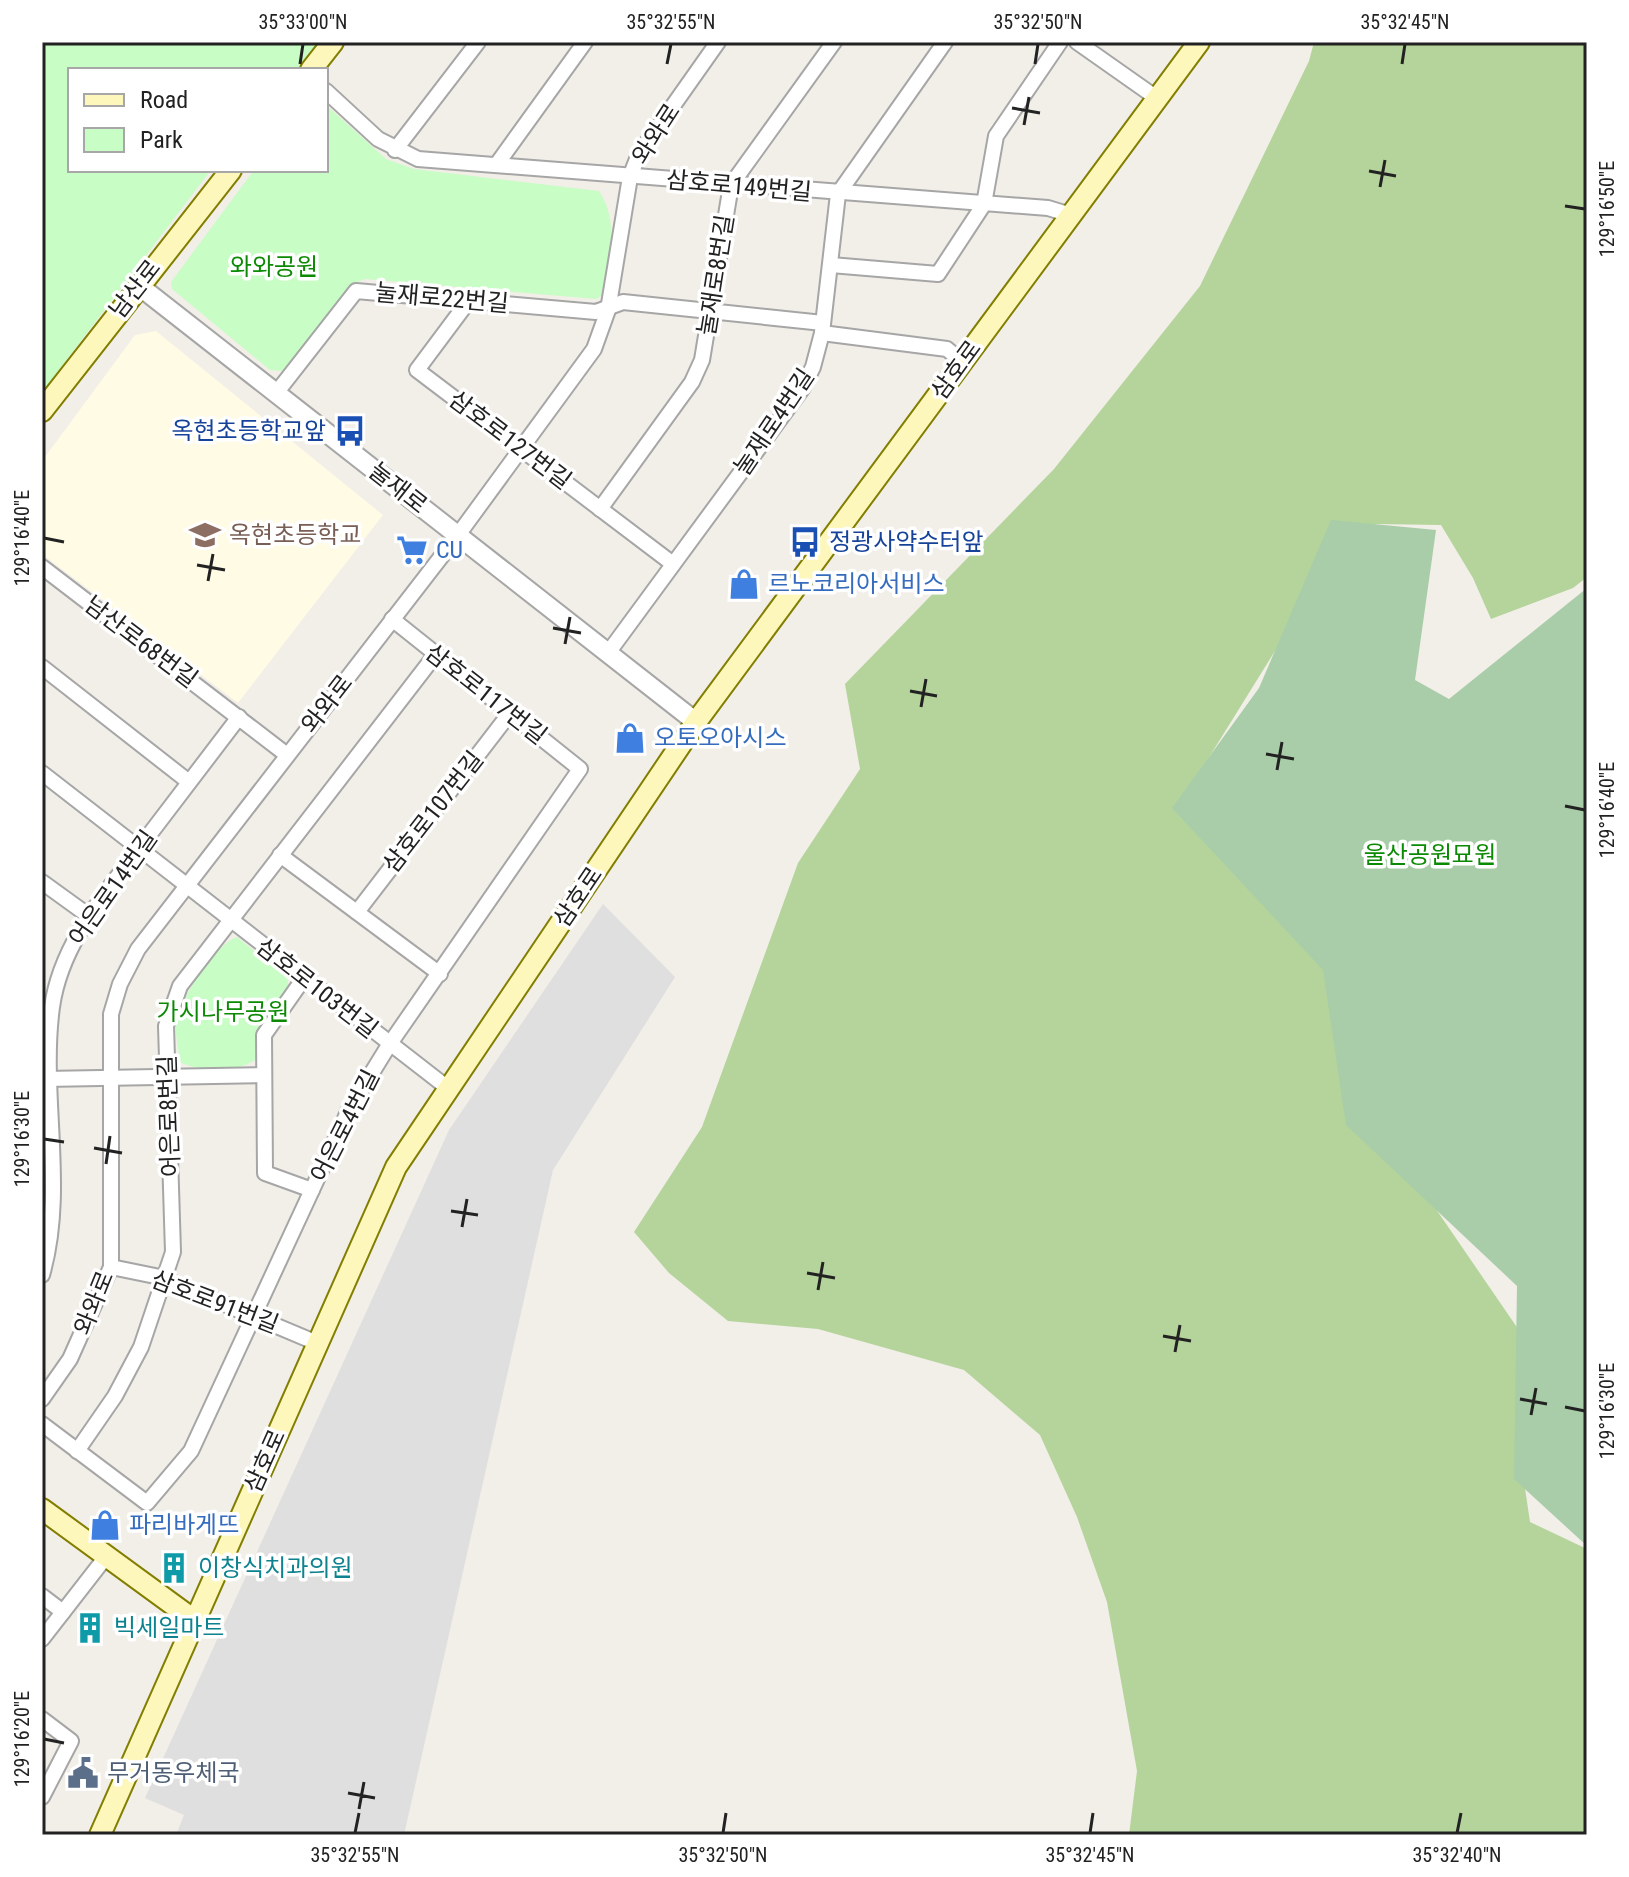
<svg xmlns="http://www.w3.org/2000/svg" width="1629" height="1877" viewBox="0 0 1629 1877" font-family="'Roboto Condensed','Noto Sans KR',sans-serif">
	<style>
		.residential { fill: #e0dfdf }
		.education { fill: #fffbe5 }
		.forest { fill: #b4d49b }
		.cemetery { fill: #a8cda8 }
		.park { fill: #c8fdc5 }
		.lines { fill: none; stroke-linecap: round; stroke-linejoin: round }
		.minor-casing { stroke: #a6a6a6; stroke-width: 18 }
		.tertiary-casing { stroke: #a6a6a6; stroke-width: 22 }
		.secondary-casing { stroke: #827e00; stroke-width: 24 }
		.minor { stroke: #fff; stroke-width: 14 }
		.tertiary { stroke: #fff; stroke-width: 18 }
		.secondary { stroke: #fdf7bc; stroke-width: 20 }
		.ticks { fill: none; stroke: #222; stroke-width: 3 }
		.labels { text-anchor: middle; stroke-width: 7; stroke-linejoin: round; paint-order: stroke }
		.street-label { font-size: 24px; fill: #222; stroke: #fff }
		.park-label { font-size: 24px; fill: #0d8a05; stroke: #fff }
		.transit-label { font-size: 24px; fill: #164399; stroke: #fff; text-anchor: end }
		.education-label { font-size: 24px; fill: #785e54; stroke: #fff; text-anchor: start }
		.shop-label { font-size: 24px; fill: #366cbe; stroke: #fff; text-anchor: start }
		.culture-label { font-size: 24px; fill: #0d838f; stroke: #fff; text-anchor: start }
		.service-label { font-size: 24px; fill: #4e5e75; stroke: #fff; text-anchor: start }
		.neatline { fill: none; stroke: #222; stroke-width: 3 }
		.ticks-label { font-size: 20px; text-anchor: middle; fill: #222 }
	</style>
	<rect width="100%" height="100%" fill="#f2eee8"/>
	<polygon class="residential" points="603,904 675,977 553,1170 404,1835 176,1835 184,1815 145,1798 449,1130"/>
	<polygon class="education" points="156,331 383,515 238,703 42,554 42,461 135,335"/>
	<polygon class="forest" points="1314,42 1587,42 1587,577 1573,588 1491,619 1473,578 1441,525 1376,524 1306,601 1185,796 1335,969 1401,1158 1527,1342 1522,1468 1530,1522 1587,1549 1587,1835 1129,1835 1137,1771 1107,1602 1077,1517 1040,1435 964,1370 818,1329 728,1321 669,1273 634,1232 702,1127 798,863 860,769 845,684 1054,469 1200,286 1309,61"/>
	<polygon class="cemetery" points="1331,520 1436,530 1415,680 1449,699 1587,588 1587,1546 1514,1479 1517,1286 1346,1125 1323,970 1172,808 1259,688"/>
	<g class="park">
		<polygon points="42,42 321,42 298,70 70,70 70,170 211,170 42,392"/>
		<path d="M326 105 386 159 414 169 599 191C620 223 609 257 604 294L596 299 365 279 352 284 291 367 282 371 270 370 172 289 171 282 254 170H326Z"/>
		<path d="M237 937 287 977 289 989C272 1012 256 1028 256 1059 239 1073 200 1072 180 1062 179 1051 175 1035 176 1024 179 1000 215 944 237 937Z"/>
	</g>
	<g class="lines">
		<defs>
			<g id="minor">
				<polyline points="1077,42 1158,99"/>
				<polyline points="326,91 378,139 418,159 1048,208 1071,215"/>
				<polyline points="395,150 478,42"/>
				<polyline points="497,164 585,42"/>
				<polyline points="831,265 938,274 984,204 996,136 1060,42"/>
				<polyline points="470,299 417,370 673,564"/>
				<polyline points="822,333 947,349 962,362"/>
				<polyline points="277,392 356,291 596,312 623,302 823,323"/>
				<polyline points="600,509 692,382 702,360 731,185 834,42"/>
				<polyline points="42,567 287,755"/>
				<polyline points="608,653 802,389 813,367 822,333 838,194 945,42"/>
				<polyline points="42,667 189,782"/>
				<polyline points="42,773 449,1089"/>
				<polyline points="280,855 440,974"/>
				<polyline points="42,882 89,916"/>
				<polyline points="357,912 510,713"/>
				<polyline points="304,978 264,1035 265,1173 312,1190"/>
				<polyline points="44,1079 264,1075"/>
				<polyline points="111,1267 160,1277 317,1343"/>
				<path d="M42 1275C67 1188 40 1096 52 1007 61 943 106 893 143 843 175 801 207 759 239 717"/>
				<polyline points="42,1399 70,1359 111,1267 111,1014 120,984 138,949 458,535 594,349 608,310 630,177 639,154 718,42"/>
				<polyline points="42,1424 147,1503 191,1451 349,1110 389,1045 580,769 392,619"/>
				<polyline points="77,1451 115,1396 141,1347 173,1252 166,1026 180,986 436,654"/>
				<polyline points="42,1596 63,1612"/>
				<polyline points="42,1639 105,1558"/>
				<polyline points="42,1719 71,1741 42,1797"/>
			</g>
			<polyline id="tertiary" points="138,285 696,722"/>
			<g id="secondary">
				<polyline points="311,70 333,42"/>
				<polyline points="42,411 231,170"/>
				<polyline points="42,1509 194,1620"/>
				<polyline points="100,1835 396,1167 696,722 1199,42"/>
			</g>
		</defs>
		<use href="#minor" class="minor-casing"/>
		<use href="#tertiary" class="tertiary-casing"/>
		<use href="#secondary" class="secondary-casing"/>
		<use href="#minor" class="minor"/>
		<use href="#tertiary" class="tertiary"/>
		<use href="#secondary" class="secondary"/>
	</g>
	<path class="ticks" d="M300 64 303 44M667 64 671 44M1035 64 1038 44M1402 64 1405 44M1012 108 1040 113M1024 125 1029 97M1369 171 1396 176M1380 187 1385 160M1565 206 1585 209M44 538 64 542M197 565 225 570M208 581 213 554M553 628 581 633M565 644 570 617M910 691 937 696M921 707 926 679M1266 754 1294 759M1277 770 1282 742M1565 806 1585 810M44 1139 64 1142M94 1148 122 1153M106 1164 110 1136M451 1211 478 1215M462 1227 467 1199M807 1273 835 1278M818 1290 823 1262M1163 1336 1191 1341M1175 1352 1180 1325M1520 1399 1547 1404M1565 1407 1585 1411M1531 1415 1536 1388M44 1739 64 1743M348 1793 375 1798M359 1809 364 1782M355 1833 359 1813M723 1833 726 1813M1090 1833 1093 1813M1457 1833 1461 1813"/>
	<defs>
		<symbol id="bus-bare" viewBox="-9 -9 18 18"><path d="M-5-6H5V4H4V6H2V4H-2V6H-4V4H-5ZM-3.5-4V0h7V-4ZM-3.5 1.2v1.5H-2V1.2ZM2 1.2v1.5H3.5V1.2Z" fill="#1a4fb4" stroke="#fff" stroke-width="2.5" paint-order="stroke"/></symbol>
		<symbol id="school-bare" viewBox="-9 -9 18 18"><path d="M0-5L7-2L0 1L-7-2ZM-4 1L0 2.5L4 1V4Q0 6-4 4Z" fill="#8d6e63" stroke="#fff" stroke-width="2.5" paint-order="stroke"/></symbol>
		<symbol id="supermarket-bare" viewBox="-9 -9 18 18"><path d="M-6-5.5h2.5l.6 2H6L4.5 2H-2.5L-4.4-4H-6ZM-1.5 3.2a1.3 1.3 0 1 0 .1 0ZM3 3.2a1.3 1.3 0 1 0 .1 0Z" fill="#3f7fe0" stroke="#fff" stroke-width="2.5" paint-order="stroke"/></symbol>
		<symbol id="shop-bare" viewBox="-9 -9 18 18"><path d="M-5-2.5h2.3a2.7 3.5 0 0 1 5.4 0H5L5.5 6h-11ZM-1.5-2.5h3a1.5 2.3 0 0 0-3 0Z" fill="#3f7fe0" stroke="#fff" stroke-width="2.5" paint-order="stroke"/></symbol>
		<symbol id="building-bare" viewBox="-9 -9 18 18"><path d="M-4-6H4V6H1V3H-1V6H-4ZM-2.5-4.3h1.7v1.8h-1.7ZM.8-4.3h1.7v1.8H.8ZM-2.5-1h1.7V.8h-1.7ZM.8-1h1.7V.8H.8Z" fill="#0f9aa8" stroke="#fff" stroke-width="2.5" paint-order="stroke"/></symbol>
		<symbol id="civic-bare" viewBox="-9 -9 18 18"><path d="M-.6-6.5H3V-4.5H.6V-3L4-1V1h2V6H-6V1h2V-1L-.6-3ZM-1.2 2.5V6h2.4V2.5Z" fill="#5c6f8a" stroke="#fff" stroke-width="2.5" paint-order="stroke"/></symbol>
	</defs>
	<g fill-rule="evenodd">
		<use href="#bus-bare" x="328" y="409" width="44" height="44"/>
		<use href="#school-bare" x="183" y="513" width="44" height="44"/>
		<use href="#bus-bare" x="783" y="520" width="44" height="44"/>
		<use href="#supermarket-bare" x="390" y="528" width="44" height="44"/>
		<use href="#shop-bare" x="722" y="562" width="44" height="44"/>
		<use href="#shop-bare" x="608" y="716" width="44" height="44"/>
		<use href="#shop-bare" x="83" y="1503" width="44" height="44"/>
		<use href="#building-bare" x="152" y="1546" width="44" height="44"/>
		<use href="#building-bare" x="68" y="1606" width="44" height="44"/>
		<use href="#civic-bare" x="61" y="1751" width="44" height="44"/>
	</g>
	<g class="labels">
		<g class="street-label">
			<text transform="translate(656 134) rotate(-57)" y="8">와와로</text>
			<text transform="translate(739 186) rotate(5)" y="8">삼호로149번길</text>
			<text transform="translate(716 275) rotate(-81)" y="8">눌재로8번길</text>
			<text transform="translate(135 289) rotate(-52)" y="8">남산로</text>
			<text transform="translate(442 298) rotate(5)" y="8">눌재로22번길</text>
			<text transform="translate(956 370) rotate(-54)" y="8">삼호로</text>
			<text transform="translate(774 422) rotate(-56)" y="8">눌재로4번길</text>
			<text transform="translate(510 440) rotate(37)" y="8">삼호로127번길</text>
			<text transform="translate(398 488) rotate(38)" y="8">눌재로</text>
			<text transform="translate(141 642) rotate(37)" y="8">남산로68번길</text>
			<text transform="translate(486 694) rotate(38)" y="8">삼호로117번길</text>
			<text transform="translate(327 704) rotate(-52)" y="8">와와로</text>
			<text transform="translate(433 812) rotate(-52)" y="8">삼호로107번길</text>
			<text transform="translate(113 888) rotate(-55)" y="8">어은로14번길</text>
			<text transform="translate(578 897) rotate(-56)" y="8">삼호로</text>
			<text transform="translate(317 988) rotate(38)" y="8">삼호로103번길</text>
			<text transform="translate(169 1116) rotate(-92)" y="8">어은로8번길</text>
			<text transform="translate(345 1126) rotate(-63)" y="8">어은로4번길</text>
			<text transform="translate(215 1302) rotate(21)" y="8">삼호로91번길</text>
			<text transform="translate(94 1303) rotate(-68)" y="8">와와로</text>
			<text transform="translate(265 1461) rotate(-66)" y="8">삼호로</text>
		</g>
		<g class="park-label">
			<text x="274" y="275">와와공원</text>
			<text x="1430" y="863">울산공원묘원</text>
			<text x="223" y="1020">가시나무공원</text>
		</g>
		<g class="transit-label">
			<text x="326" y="439">옥현초등학교앞</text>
			<text x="829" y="550" text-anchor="start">정광사약수터앞</text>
		</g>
		<g class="education-label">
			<text x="229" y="543">옥현초등학교</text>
		</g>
		<g class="shop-label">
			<text x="436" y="558">CU</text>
			<text x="768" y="592">르노코리아서비스</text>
			<text x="654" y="746">오토오아시스</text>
			<text x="129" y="1533">파리바게뜨</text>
		</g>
		<g class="culture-label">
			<text x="198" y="1576">이창식치과의원</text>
			<text x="114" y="1636">빅세일마트</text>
		</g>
		<g class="service-label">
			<text x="107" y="1781">무거동우체국</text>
		</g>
	</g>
	<rect width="1629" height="1877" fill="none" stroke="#ffffff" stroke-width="88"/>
	<rect x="68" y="68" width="260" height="104" fill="#ffffff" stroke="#a7a7a7" stroke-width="2"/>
	<rect x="84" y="94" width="40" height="12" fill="#fdf7bc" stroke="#a7a7a7" stroke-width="2"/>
	<text x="140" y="108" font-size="24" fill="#222222">Road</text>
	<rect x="84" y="128" width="40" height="24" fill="#c8fdc5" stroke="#a7a7a7" stroke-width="2"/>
	<text x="140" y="148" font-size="24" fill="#222222">Park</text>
	<rect x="44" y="44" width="1541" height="1789" class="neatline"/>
	<g class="ticks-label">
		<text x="303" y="29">35°33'00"N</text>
		<text x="671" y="29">35°32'55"N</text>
		<text x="1038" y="29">35°32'50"N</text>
		<text x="1405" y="29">35°32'45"N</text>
		<text transform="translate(1607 209) rotate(-90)" y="7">129°16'50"E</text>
		<text transform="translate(22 538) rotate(-90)" y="7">129°16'40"E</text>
		<text transform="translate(1607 810) rotate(-90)" y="7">129°16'40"E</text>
		<text transform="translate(22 1139) rotate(-90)" y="7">129°16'30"E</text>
		<text transform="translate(1607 1411) rotate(-90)" y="7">129°16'30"E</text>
		<text transform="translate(22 1739) rotate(-90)" y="7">129°16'20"E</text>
		<text x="355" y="1862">35°32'55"N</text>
		<text x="723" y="1862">35°32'50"N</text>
		<text x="1090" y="1862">35°32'45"N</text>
		<text x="1457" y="1862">35°32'40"N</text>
	</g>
</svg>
